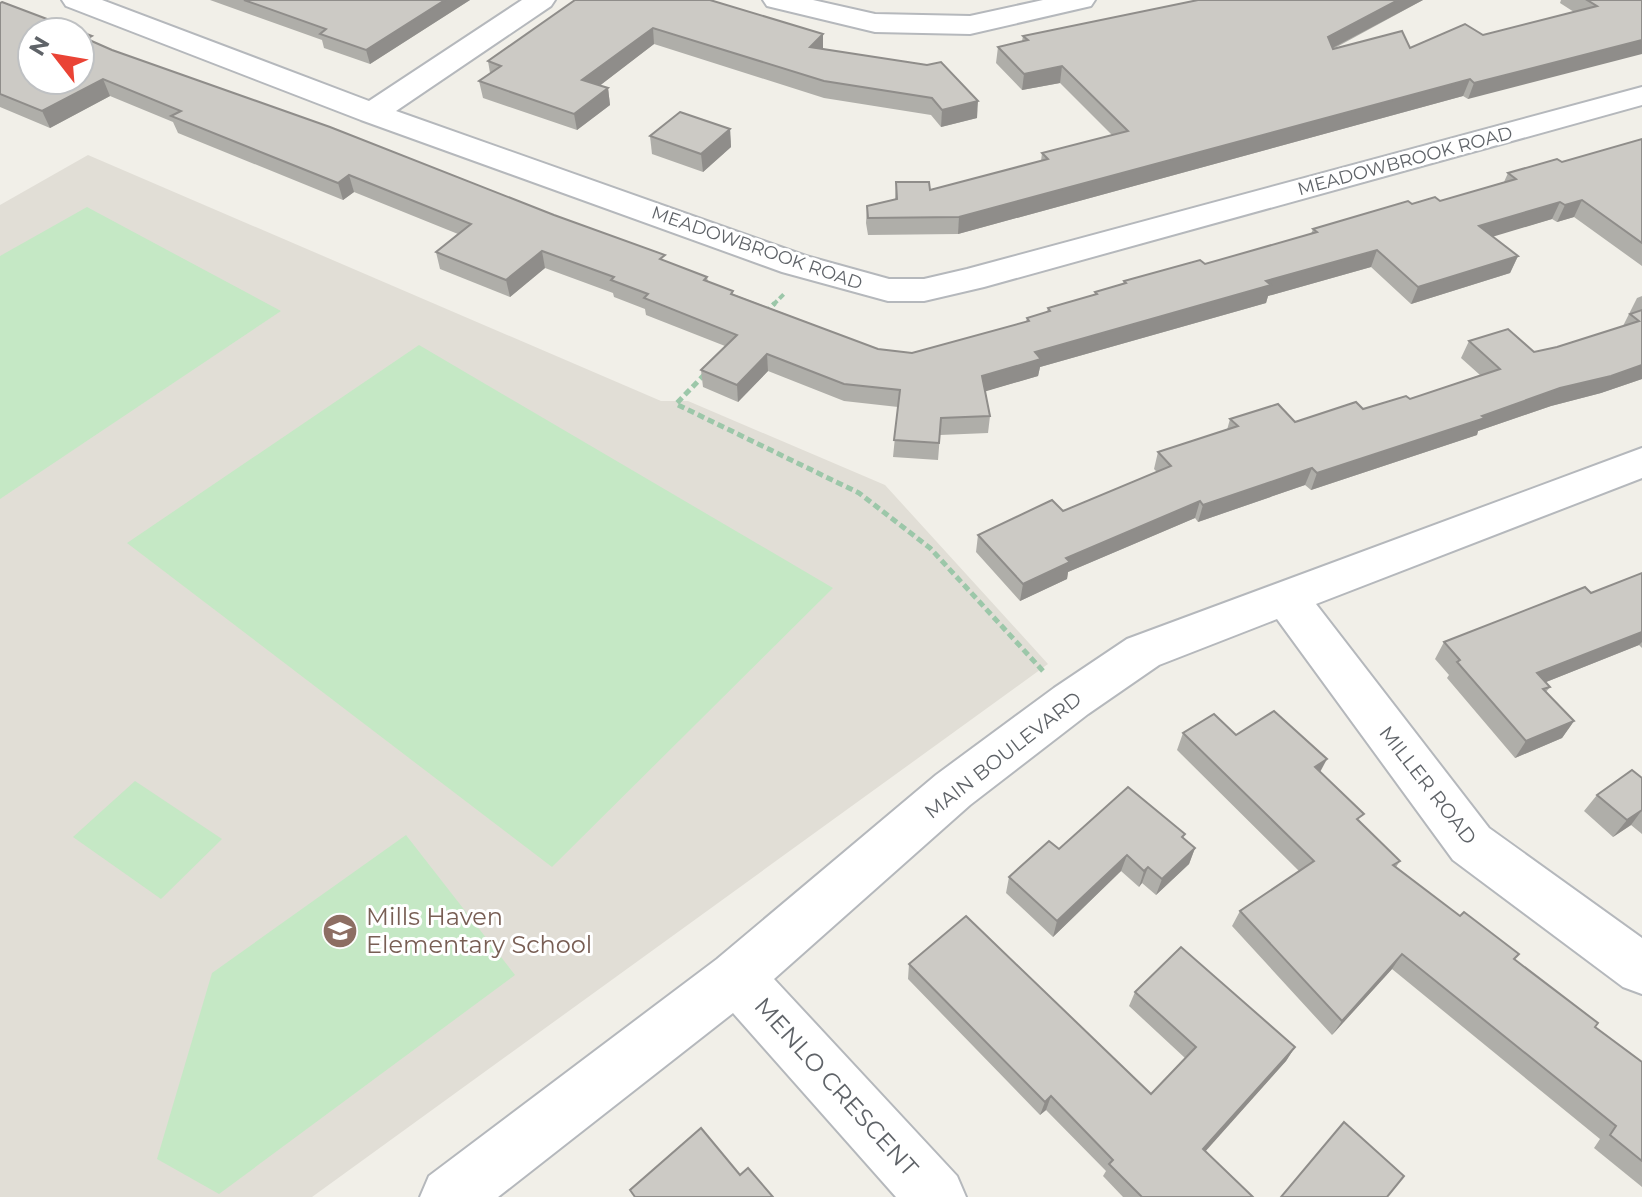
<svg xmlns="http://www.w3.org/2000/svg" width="1642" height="1197" viewBox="0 0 1642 1197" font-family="Montserrat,sans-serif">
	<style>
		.education { fill: #e1ded6 }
		.green { fill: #c5e8c5 }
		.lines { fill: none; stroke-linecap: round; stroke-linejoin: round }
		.minor-casing { stroke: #b5b8bc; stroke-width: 4 }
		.path-far1 { stroke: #9cc7a9; stroke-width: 4; stroke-dasharray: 6 3; stroke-linecap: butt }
		.path { stroke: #9cc7a9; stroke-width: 5; stroke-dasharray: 7 4; stroke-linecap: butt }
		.minor { fill: #fff; fill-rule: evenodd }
		.wall { fill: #afaea9 }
		.shaded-wall { fill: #8f8d8a }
		.building { fill: #cccac5; stroke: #8f8d8a; stroke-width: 2; fill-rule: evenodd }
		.labels { text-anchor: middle; stroke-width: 6; stroke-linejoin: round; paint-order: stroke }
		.far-street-label { font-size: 18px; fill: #5f6368; stroke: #fff }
		.street-label { font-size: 20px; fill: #5f6368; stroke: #fff }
		.near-education-label { font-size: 24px; fill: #785e54; stroke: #fff; text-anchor: start }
		.near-street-label { font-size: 24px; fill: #5f6368; stroke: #fff }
	</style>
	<rect width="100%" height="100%" fill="#f1efe8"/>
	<polygon class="education" points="88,155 661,401 688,401 885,485 1048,664 312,1197 0,1197 0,205"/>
	<g class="green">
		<polygon points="87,207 281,311 0,499 0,256"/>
		<polygon points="419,345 833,588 552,867 127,543"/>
		<polygon points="135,781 222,839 161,899 73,837"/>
		<polygon points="406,835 515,975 219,1194 157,1159 212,973"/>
	</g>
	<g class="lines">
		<defs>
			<g id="minor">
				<polygon points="62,0 102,0 369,101 522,0 555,0 551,6 396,111 806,256 889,279 924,279 967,269 1642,87 1642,105 984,287 924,301 888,301 782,272 361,120 66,6"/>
				<polygon points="763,0 813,0 875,14 970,16 1043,0 1095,0 1091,6 970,34 875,32 767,6"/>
				<polygon points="1642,448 1642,478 1316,604 1489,828 1642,938 1642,994 1623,987 1453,860 1277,619 1159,665 1088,714 970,805 774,979 957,1176 966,1197 896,1197 733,1013 498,1197 420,1197 429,1176 717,959 936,775 1054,688 1127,639"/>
			</g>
		</defs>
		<use href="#minor" class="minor-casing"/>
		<polyline class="path-far1" points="773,305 784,294"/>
		<g class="path">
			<polyline points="765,313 775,303"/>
			<polyline points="705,374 676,404 859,493 930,548 1043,671"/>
		</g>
		<use href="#minor" class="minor"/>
	</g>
	<g class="wall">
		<polygon points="210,0 470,0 370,64 324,48 322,40"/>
		<polygon points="575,0 823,49 977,118 941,127 931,115 824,98 654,44 599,86 608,88 610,105 577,130 483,98 479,81 490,73 488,61"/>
		<polygon points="1198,0 1423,0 1333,49 1410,48 1483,35 1574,12 1560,3 1561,0 1642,0 1468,99 1463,96 958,234 868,235 866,223 867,206 895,199 896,182 930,190 1041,161 1042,153 1112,135 1060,83 1022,90 996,63 998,47 1022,41 1023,36"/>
		<polygon points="0,3 112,50 707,277 708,282 733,294 878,349 912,353 1026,322 1027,318 1047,312 1048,308 1095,295 1095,292 1123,284 1124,281 1205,264 1311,234 1313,229 1412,204 1440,201 1504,182 1508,173 1562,162 1642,139 1642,266 1574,217 1557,222 1552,219 1492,236 1518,256 1510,273 1411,304 1371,267 1268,296 1266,303 1040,367 1038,376 985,391 990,416 988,433 940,435 938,460 893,457 898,407 844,401 768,371 738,402 703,387 701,370 725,346 646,315 645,309 614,297 613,293 545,268 510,297 440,269 436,252 458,234 354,192 343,200 178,133 173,122 110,96 50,128 0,107"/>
		<polygon points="730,129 731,147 703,172 652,154 650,136"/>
		<polygon points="1642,296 1642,379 1601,393 1551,406 1478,431 1477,435 1311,490 1305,485 1198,522 1195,518 1068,572 1067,579 1020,601 976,552 978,535 1063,511 1157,472 1154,469 1158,452 1227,430 1230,419 1295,422 1363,409 1410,399 1480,375 1461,358 1469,341 1534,352 1557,347 1623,326 1637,298"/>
		<polygon points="1642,573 1642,648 1639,645 1546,682 1550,687 1546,692 1574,721 1562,738 1515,758 1447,678 1449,675 1435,659 1444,642 1591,593"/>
		<polygon points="1183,733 1236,735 1320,772 1360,822 1400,861 1396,867 1514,959 1595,1027 1642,1062 1642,1187 1594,1148 1600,1139 1392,969 1332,1035 1232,926 1240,911 1299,871 1177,750"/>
		<polygon points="1642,778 1642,834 1631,825 1613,837 1584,811 1597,795"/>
		<polygon points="1184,839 1195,848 1189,864 1156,895 1142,883 1139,887 1121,871 1053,937 1006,893 1009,877 1059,849"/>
		<polygon points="909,964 1151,1094 1185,1058 1129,1006 1135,992 1295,1047 1286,1061 1205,1151 1253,1197 1123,1197 1103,1176 1106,1171 1046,1110 1040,1115 908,979"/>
	</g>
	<g class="shaded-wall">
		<polygon points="445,0 470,0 370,64 366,50"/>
		<polygon points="1398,0 1423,0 1323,53 1328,37"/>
		<polygon points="653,28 654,44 585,97 582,80"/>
		<polygon points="823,34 823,51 810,47"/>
		<polygon points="1642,40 1642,54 1468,99 1474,83"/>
		<polygon points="1062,66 1060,83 1022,90 1024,74"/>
		<polygon points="103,79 110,96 50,128 42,111"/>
		<polygon points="1470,79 1463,96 958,234 959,217"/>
		<polygon points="608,88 610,105 577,130 574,114"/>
		<polygon points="978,101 977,118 941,127 942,110"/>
		<polygon points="730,129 731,147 703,172 701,154"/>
		<polygon points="349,175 354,192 343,200 338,183"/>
		<polygon points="1582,200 1574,217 1557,222 1565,205"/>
		<polygon points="1560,202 1552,219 1472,243 1479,226"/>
		<polygon points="1377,250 1371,267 1268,296 1266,303 1040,367 1038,376 980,393 982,376 1035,352 1266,281"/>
		<polygon points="542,251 545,268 510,297 506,280"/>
		<polygon points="1518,256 1510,273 1411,304 1418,287"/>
		<polygon points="767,354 768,371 738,402 737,385"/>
		<polygon points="1642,365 1642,379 1601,393 1551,406 1478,431 1477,435 1311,490 1317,473 1560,388"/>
		<polygon points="1312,468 1305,485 1198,522 1203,505"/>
		<polygon points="1200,501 1195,518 1068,572 1067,579 1020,601 1023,584 1066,558"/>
		<polygon points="1642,632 1642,642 1639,645 1526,690 1537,673"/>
		<polygon points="1574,721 1562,738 1515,758 1526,741"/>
		<polygon points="1327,759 1318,776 1315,767"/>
		<polygon points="1642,810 1631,825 1613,837 1627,820"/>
		<polygon points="1195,848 1189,864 1156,895 1162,879"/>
		<polygon points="1127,855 1121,871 1053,937 1057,921"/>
		<polygon points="1148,867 1142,883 1139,887 1144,871"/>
		<polygon points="1402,954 1392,969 1332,1035 1342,1021"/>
		<polygon points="1295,1047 1286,1061 1196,1162 1203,1149"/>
		<polygon points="1051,1096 1046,1110 1040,1115 1045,1102"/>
	</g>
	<g class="building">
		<polygon points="244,0 445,0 366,50 320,34 326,29"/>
		<polygon points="575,0 710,0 823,34 810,47 927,65 941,62 978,101 942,110 932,98 824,81 653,28 582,80 608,88 574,114 479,81 501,66 488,61"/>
		<polygon points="1198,0 1398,0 1328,37 1333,49 1402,31 1410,48 1465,24 1483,35 1597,6 1587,0 1642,0 1642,40 1474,83 1470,79 959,217 868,218 867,206 897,199 896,182 929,182 930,190 1048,159 1042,153 1128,131 1062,66 1024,74 998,47 1028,40 1023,36"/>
		<path d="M2 2 92 36 87 39 112 50 330 127 554 215 665 255 660 259 707 277 704 280 733 291 731 294 878 349 912 353 1029 321 1027 318 1050 311 1048 308 1097 294 1095 292 1126 283 1124 281 1200 260 1205 264 1317 232 1313 229 1408 201 1412 204 1435 197 1440 201 1516 179 1508 173 1557 159 1562 162 1642 139V243L1582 200 1565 205 1560 202 1479 226 1518 256 1418 287 1377 250 1266 281 1271 285 1035 352 1041 359 982 376 990 416 941 418 939 443 894 440 900 390 844 384 767 354 737 385 701 370 737 335 644 298 648 294 611 280 614 277 542 251 506 280 436 252 471 224 349 175 338 183 171 116 181 111 103 79 42 111 0 94V3ZM32 32H80V80H32Z"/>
		<polygon points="680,112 730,129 701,154 650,136"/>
		<polygon points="1642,310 1642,365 1611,376 1560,388 1482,416 1485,418 1317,473 1312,468 1203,505 1200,501 1066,558 1070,562 1023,584 978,535 1052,500 1063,511 1171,466 1158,452 1238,426 1230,419 1278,404 1295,422 1356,402 1363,409 1406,396 1410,399 1500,369 1469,341 1508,329 1534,352 1557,347 1639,321 1630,314"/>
		<polygon points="1642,573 1642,632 1537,673 1550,687 1543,689 1574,721 1526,741 1457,662 1460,660 1444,642 1585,587 1591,593"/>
		<polygon points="1274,711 1327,759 1315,767 1364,814 1357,819 1400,861 1393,865 1460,916 1464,912 1519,954 1514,959 1598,1023 1595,1027 1642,1062 1642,1161 1610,1135 1616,1126 1402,954 1342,1021 1240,911 1314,861 1183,733 1214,714 1236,735"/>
		<polygon points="1632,770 1642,778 1642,810 1627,820 1597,795"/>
		<polygon points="1128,787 1185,834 1182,837 1195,848 1162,879 1148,867 1144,871 1127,855 1057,921 1009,877 1049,841 1059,849"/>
		<polygon points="966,916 1151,1094 1196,1047 1135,992 1181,947 1295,1047 1203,1149 1253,1197 1142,1197 1109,1164 1113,1160 1051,1096 1045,1102 909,964"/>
		<polygon points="1344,1122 1404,1176 1387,1197 1281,1197"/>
		<polygon points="701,1128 740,1175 748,1168 773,1197 635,1197 630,1190"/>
	</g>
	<defs>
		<symbol id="school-disc" viewBox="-11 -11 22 22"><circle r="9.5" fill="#8d6e63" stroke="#fff"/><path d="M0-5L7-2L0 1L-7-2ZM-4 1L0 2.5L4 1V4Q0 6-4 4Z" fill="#fff"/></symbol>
	</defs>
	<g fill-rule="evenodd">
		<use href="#school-disc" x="320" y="911" width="40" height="40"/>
	</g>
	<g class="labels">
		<g class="far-street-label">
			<text transform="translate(1405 161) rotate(-15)" y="6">MEADOWBROOK ROAD</text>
			<text transform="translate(757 248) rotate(19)" y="6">MEADOWBROOK ROAD</text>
		</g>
		<g class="street-label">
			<text transform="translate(1003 755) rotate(-38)" y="7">MAIN BOULEVARD</text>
			<text transform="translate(1428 785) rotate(52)" y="7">MILLER ROAD</text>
		</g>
		<g class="near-education-label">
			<text x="366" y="925">Mills Haven<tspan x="366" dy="28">Elementary School</tspan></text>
		</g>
		<g class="near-street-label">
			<text transform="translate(836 1087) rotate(48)" y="8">MENLO CRESCENT</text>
		</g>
	</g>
	<g transform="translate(56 56) rotate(301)"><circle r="38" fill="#ffffff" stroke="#bfc1c3" stroke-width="2"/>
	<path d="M0-6L14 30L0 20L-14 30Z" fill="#ea4335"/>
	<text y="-12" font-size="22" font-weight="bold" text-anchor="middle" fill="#5f6368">N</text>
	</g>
</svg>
